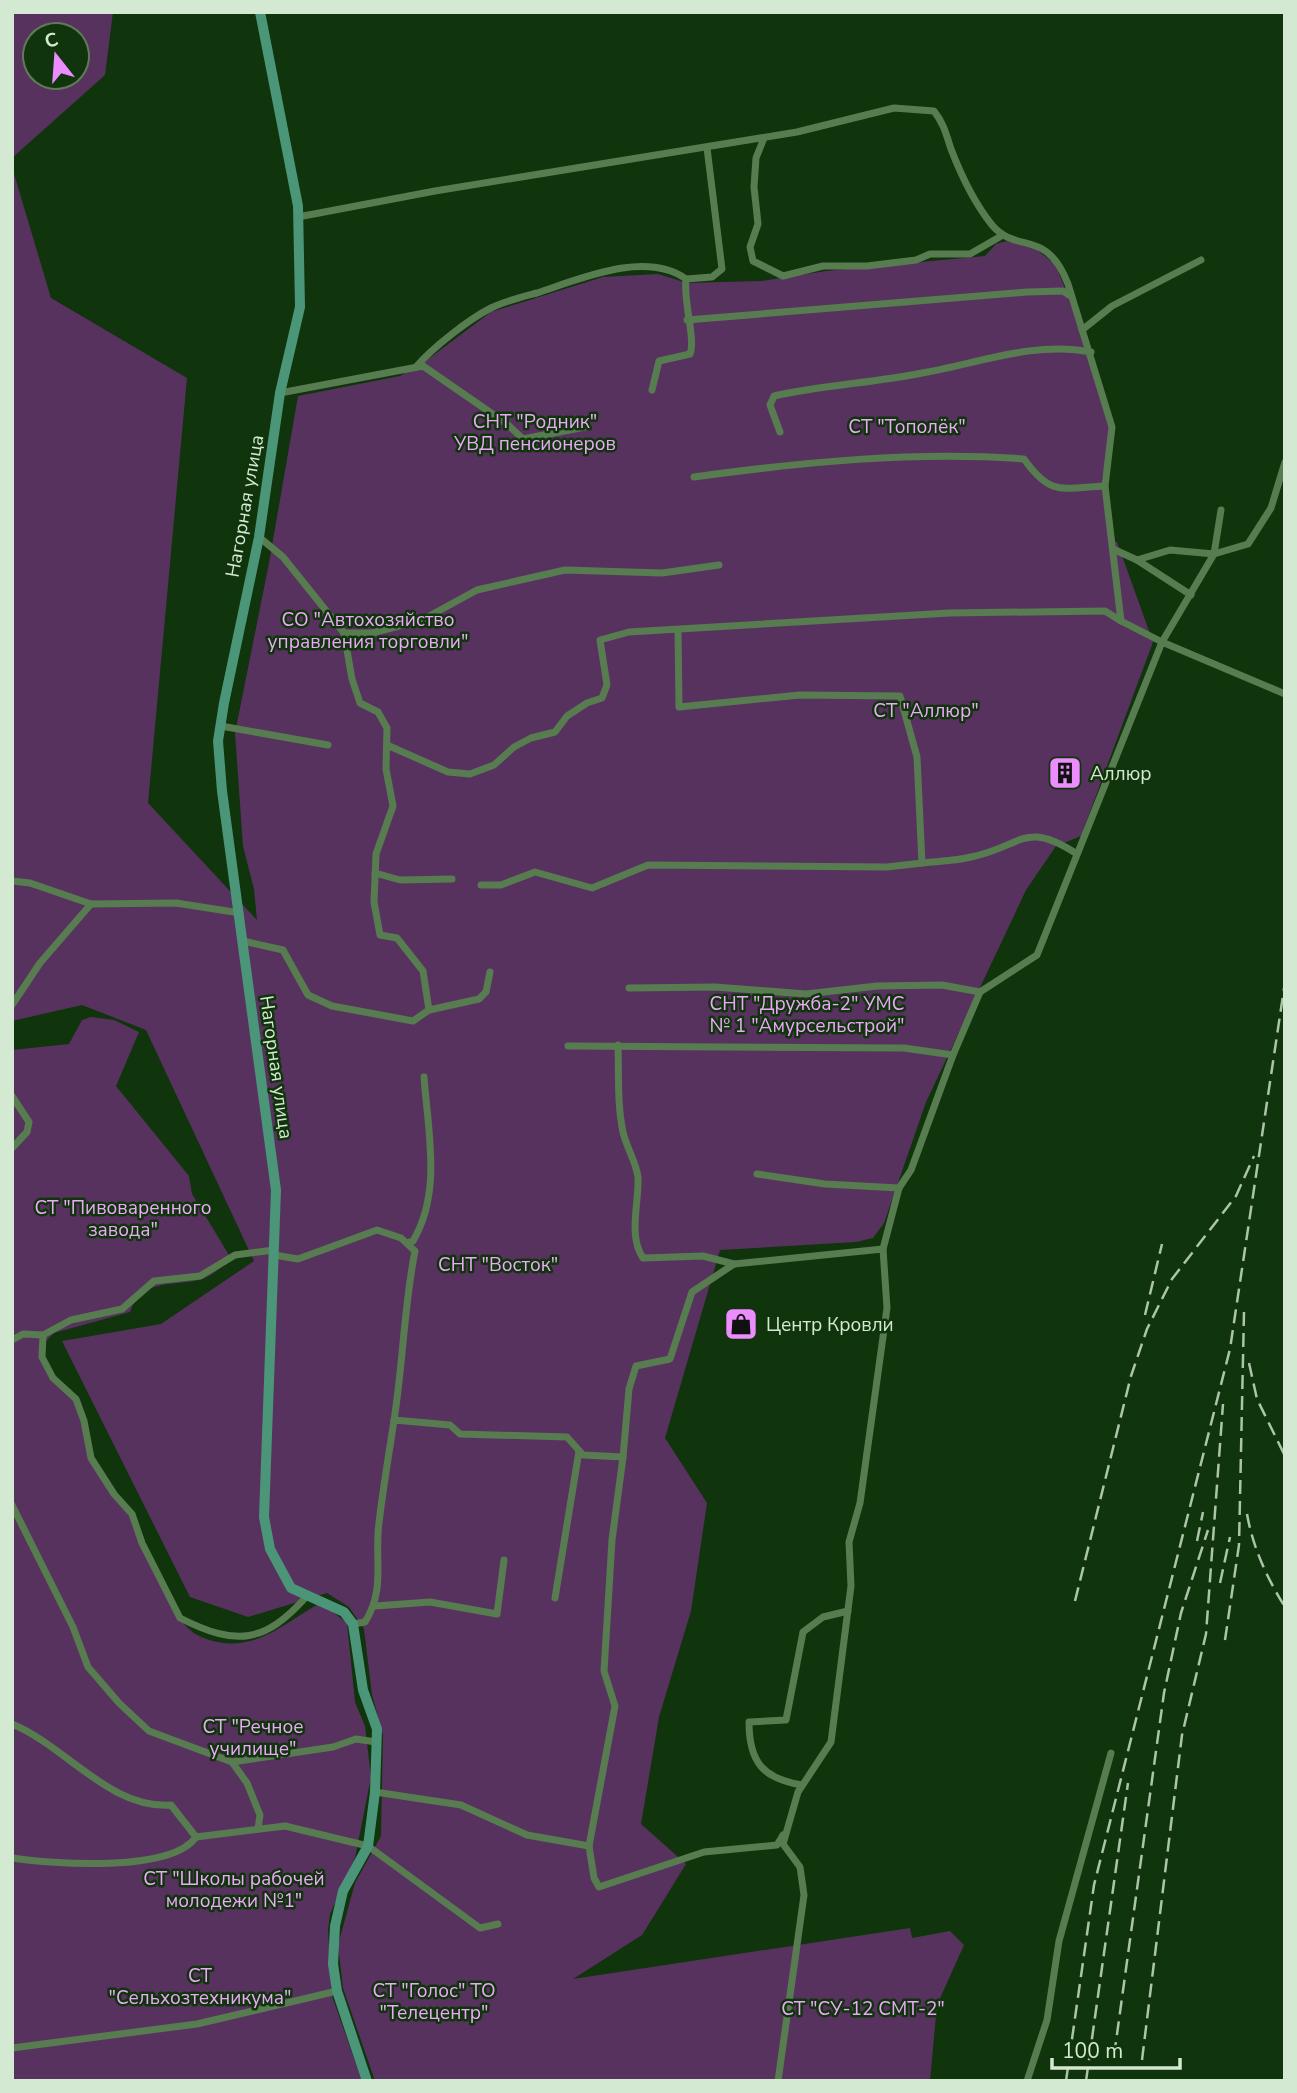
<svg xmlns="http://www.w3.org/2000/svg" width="1297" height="2093" viewBox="0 0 1297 2093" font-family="'Nunito Sans',sans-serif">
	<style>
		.green { fill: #58325f; fill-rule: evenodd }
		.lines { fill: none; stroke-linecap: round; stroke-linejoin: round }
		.street { stroke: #567c50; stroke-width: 7 }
		.secondary { stroke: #4b9579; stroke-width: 10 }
		.rail { stroke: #acc4a8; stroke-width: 2.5; stroke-dasharray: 14 7; stroke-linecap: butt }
		.labels { text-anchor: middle; stroke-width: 5; stroke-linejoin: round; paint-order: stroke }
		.park-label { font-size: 19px; fill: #eea8fb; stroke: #10340b }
		.street-label { font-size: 19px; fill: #d4e9d1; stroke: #10340b }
		.poi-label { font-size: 19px; fill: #d4e9d1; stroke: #10340b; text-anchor: start }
	</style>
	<rect width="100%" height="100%" fill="#10340b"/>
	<g class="green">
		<path d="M12 12H113L105 75 12 158ZM35 35H77V77H35Z"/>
		<polygon points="12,167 51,298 187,378 148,803 257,920 254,889 243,846 235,733 269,563 298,396 400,376 427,360 491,312 603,277 658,274 687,283 762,281 826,271 985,256 996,244 1007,241 1037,250 1055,264 1074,310 1108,418 1111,436 1102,479 1109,542 1117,542 1153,642 1081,836 1056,846 1026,890 926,1102 884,1223 873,1238 856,1242 720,1250 665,1438 707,1503 691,1611 659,1717 641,1824 686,1864 642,1935 573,1979 910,1928 912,1938 950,1931 964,1945 937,2005 930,2081 375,2081 343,1988 338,1945 355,1883 381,1836 383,1735 372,1695 364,1629 349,1607 327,1593 248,1617 190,1597 62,1341 161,1324 254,1261 146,1030 82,1005 12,1021"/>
		<path d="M91 1017 114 1020 139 1032 116 1086 189 1176 192 1194 232 1260C222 1266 210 1278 199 1280 172 1286 141 1279 130 1312L54 1333 40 1347 39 1356C52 1373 71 1392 80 1412 85 1425 83 1442 88 1454 98 1475 117 1492 128 1512 145 1543 167 1621 199 1636 249 1658 278 1627 317 1605L333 1612 347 1623 355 1702 365 1726 371 1777 355 1858 330 1914 328 1930 332 1996 362 2081H12V1050L69 1044 82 1020Z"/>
	</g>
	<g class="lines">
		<g class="street">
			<polyline points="764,138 756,158 754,187 758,224 750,247 753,261 783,276 823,266 867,266 916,260 930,254 970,254 1003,235"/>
			<path d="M298 217 435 191 797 132 894 108 934 111C944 124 946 134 951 149 961 175 975 204 992 225 1017 255 1046 227 1068 284L1112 427 1105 486 1121 621 1162 642 1285 694"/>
			<polyline points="686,279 712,277 722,269 707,148"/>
			<polyline points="687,320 1027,292 1063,291 1069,295"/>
			<polyline points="1082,330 1112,306 1201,260"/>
			<path d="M416 367C432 348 469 319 491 308 505 301 522 297 537 293 580 279 645 250 686 279 683 301 696 340 690 354L659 361 652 390"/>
			<polyline points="280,393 423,366 507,424 523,439 585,427"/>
			<path d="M780 432 770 405 774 396C823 385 873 383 922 373 980 363 1033 341 1091 352"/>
			<path d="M694 477C803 462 914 451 1024 459 1051 497 1062 488 1105 486"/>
			<polyline points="259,537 283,557 344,633 372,633 422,620 477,590 565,570 662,573 719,565"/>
			<polyline points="1113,549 1137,560 1170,550 1214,554 1221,510"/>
			<polyline points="1137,560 1191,595"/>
			<polyline points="221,726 328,745"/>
			<polyline points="387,745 448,772 470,774 494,765 514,747 531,738 555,732 567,716 587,703 602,698 607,685 600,640 629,632 949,613 1105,611 1121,621"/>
			<path d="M922 863C938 861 955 861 971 857 1022 847 1024 819 1077 854"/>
			<polyline points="375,873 400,880 452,879"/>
			<polyline points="12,881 30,883 91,904 176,903 240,913"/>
			<polyline points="481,885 501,885 535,872 592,888 648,865 887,867 922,863 917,757 900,696 800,695 679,707 678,630"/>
			<polyline points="243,941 283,950 308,995 332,1006 413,1021 429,1010 423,971 397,938 380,935 374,902 376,854 393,806 386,769 387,728 378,712 360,703 352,679 344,633"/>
			<polyline points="629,988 715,987 806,994 877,986 942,985 980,992"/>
			<polyline points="12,1005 40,963 91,904"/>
			<polyline points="429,1010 479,999 486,992 490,972"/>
			<path d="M618 1045C619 1074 617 1104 623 1132 626 1147 637 1163 638 1178 639 1203 628 1236 643 1258L703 1256 734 1264 883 1249"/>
			<polyline points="568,1046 904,1048 953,1055"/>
			<polyline points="12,1096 29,1122 27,1132 12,1148"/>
			<polyline points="757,1174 825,1184 899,1188"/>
			<path d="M407 1243 413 1241C442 1192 428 1132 424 1077"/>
			<path d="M274 1255 298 1259 377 1230 401 1238 415 1251C404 1306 403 1364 394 1420"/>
			<polyline points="43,1335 71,1320 122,1309 154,1281 200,1276 235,1255 274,1250"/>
			<path d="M12 1340 23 1334 43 1335 42 1357 53 1378 76 1399 84 1421 91 1458 114 1494 132 1514 142 1543 180 1618C237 1647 265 1643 307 1596"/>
			<polyline points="623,1457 612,1540 604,1671 615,1706 589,1846 594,1878 599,1887 704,1852 777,1845 783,1835"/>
			<polyline points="12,1505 73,1627 88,1667 119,1703 149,1731 232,1762 247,1783 260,1815 258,1829"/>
			<polyline points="555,1598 579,1451"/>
			<polyline points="375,1606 430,1602 497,1614 504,1560"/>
			<path d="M353 1624 365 1622C386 1589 374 1559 379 1523 383 1488 389 1454 394 1420L450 1425 460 1434 567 1437 583 1455 623 1457 629 1389 636 1366 670 1359 692 1292 734 1264"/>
			<path d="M12 1724C66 1746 109 1809 171 1805L196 1837 285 1826 368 1846 480 1928 498 1924"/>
			<polyline points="232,1762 333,1747 356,1739 376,1742"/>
			<path d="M802 1785C764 1779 749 1763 749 1722L786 1720 803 1632 823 1617 848 1611"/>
			<polyline points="375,1792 461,1805 527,1835 589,1846"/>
			<path d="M12 1858C52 1864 171 1873 196 1837"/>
			<polyline points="12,2048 197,2024 337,1991"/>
			<polyline points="778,2081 804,1895 800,1867 783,1844 798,1792 831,1742 851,1586 849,1542 860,1503 887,1308 883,1249 899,1188 911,1170 953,1055 980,992 1037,955 1162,642 1214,554 1248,544 1271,508 1285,462"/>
			<polyline points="1027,2081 1047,2020 1059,1941 1111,1753"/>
		</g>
		<polyline class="secondary" points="260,12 298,206 300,307 280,393 259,537 224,703 218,741 222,791 276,1190 264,1517 270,1549 291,1588 344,1612 353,1624 363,1690 377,1729 375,1792 368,1846 343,1891 335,1926 333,1964 337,1991 367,2081"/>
		<g class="rail">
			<polyline points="1145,1315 1162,1244"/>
			<polyline points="1249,1363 1257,1399 1285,1456"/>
			<path d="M1247 1514C1253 1548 1267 1578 1285 1607"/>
			<polyline points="1197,1541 1203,1512"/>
			<polyline points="1220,1583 1230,1537"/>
			<polyline points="1075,1601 1131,1376 1147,1329 1172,1279 1236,1196 1254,1156"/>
			<polyline points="1225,1640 1239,1545 1244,1312"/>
			<polyline points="1114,2056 1164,1693 1181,1613 1208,1530"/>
			<polyline points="1142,2060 1182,1735 1206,1634 1223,1404"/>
			<polyline points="1066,2081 1094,1885 1230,1349 1285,982"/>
			<polyline points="1086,2081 1128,1783"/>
		</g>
	</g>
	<defs>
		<symbol id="building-square" viewBox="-11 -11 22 22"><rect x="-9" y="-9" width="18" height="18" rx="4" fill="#eb8dfc" stroke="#10340b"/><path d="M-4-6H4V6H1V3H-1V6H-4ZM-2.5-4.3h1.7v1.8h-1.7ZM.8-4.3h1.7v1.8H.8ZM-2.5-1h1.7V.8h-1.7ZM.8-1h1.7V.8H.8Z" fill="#111"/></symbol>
		<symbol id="shop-square" viewBox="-11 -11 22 22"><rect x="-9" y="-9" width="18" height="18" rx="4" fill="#eb8dfc" stroke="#10340b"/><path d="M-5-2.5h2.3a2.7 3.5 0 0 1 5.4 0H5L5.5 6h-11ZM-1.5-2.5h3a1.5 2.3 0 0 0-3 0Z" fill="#111"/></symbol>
	</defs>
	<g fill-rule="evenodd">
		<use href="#building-square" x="1046" y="754" width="38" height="38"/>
		<use href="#shop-square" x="722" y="1305" width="38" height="38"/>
	</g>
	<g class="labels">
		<g class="park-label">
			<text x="535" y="428">СНТ "Родник"<tspan x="535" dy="22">УВД пенсионеров</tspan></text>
			<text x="907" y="433">СТ "Тополёк"</text>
			<text x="368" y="626">СО "Автохозяйство<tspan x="368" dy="22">управления торговли"</tspan></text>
			<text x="926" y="717">СТ "Аллюр"</text>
			<text x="807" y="1010">СНТ "Дружба-2" УМС<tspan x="807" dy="22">№ 1 "Амурсельстрой"</tspan></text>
			<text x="123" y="1214">СТ "Пивоваренного<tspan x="123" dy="22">завода"</tspan></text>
			<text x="498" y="1271">СНТ "Восток"</text>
			<text x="253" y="1733">СТ "Речное<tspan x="253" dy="22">училище"</tspan></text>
			<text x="234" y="1885">СТ "Школы рабочей<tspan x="234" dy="22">молодежи №1"</tspan></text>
			<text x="200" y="1982">СТ<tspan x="200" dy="22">"Сельхозтехникума"</tspan></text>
			<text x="434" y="1997">СТ "Голос" ТО<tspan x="434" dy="22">"Телецентр"</tspan></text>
			<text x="863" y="2015">СТ "СУ-12 СМТ-2"</text>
		</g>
		<g class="street-label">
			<text transform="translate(244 506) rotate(-80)" y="7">Нагорная улица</text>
			<text transform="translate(277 1067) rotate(82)" y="7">Нагорная улица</text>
		</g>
		<g class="poi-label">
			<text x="1090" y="780">Аллюр</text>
			<text x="766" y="1331">Центр Кровли</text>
		</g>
	</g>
	<rect width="1297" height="2093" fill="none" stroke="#d4e9d1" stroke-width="28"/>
	<g transform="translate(56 56) rotate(343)"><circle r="33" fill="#10340b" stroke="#5e7c5a" stroke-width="2"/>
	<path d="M0-5L12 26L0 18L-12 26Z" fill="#eb8dfc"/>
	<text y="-10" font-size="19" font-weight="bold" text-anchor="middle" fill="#d4e9d1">С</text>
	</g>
	<path d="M1052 2058v10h128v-10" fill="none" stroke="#d4e9d1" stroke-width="3.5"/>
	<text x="1062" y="2058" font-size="21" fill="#d4e9d1" stroke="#10340b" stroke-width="5" paint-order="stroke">100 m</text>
</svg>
